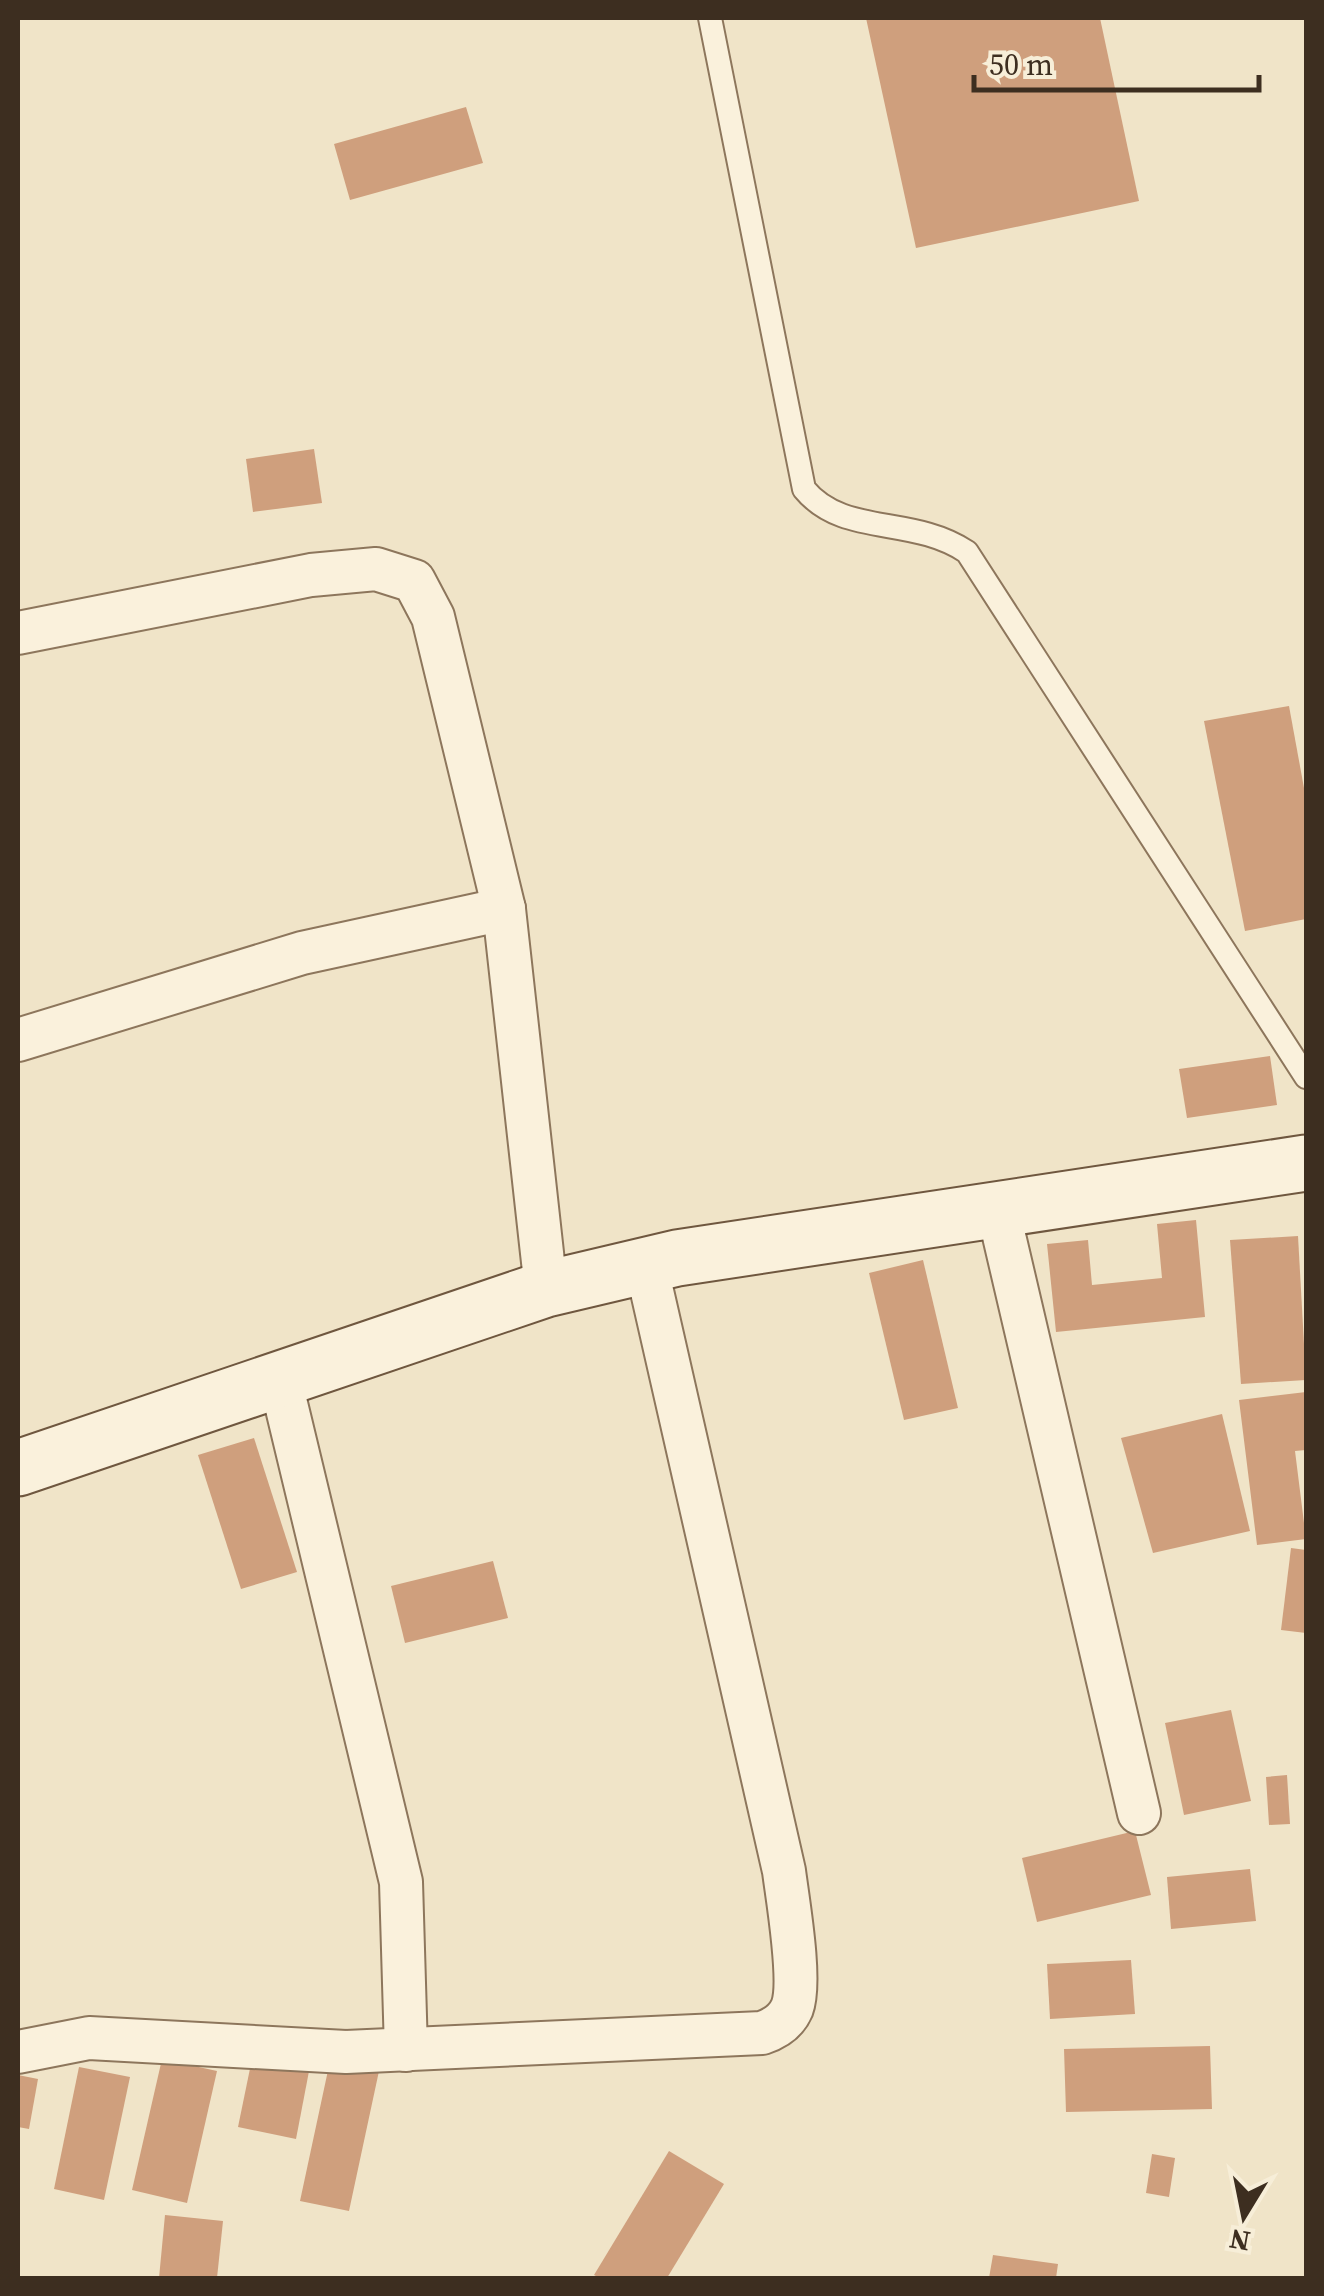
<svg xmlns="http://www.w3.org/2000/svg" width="1324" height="2296" viewBox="0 0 1324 2296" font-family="'Source Serif 4',serif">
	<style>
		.building { fill: #cf9f7d }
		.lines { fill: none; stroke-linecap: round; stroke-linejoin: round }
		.lane-casing { stroke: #8d765c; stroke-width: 26 }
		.street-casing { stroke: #8d765c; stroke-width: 46 }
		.secondary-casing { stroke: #6f573f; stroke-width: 59 }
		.lane { stroke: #faf1dc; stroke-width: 22 }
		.street { stroke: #faf1dc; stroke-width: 42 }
		.secondary { stroke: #faf1dc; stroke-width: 55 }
	</style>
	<rect width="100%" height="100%" fill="#f0e4c8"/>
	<g class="building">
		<polygon points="866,18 1100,18 1139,201 916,248"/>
		<polygon points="466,107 483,163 350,200 334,144"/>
		<polygon points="314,449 322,503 253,512 246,459"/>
		<polygon points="1289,706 1306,799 1306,919 1245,931 1204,721"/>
		<polygon points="1270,1056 1277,1105 1187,1118 1179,1069"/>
		<polygon points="1196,1220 1205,1317 1056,1332 1047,1244 1088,1240 1092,1285 1162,1278 1157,1224"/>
		<polygon points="1298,1236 1306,1380 1241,1384 1230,1240"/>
		<polygon points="923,1260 958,1408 904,1420 869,1273"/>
		<polygon points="1306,1392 1306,1450 1295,1451 1306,1539 1257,1545 1239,1400"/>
		<polygon points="1222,1414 1250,1531 1153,1553 1121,1438"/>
		<polygon points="254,1438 297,1572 241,1589 198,1455"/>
		<polygon points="1291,1548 1306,1550 1306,1633 1281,1630"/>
		<polygon points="493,1561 508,1618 405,1643 391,1586"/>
		<polygon points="1231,1710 1251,1801 1184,1815 1165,1723"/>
		<polygon points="1287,1775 1290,1824 1269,1825 1266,1777"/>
		<polygon points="1135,1831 1151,1895 1037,1922 1022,1858"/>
		<polygon points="1250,1869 1256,1921 1171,1929 1167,1877"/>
		<polygon points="1131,1960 1135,2014 1050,2019 1047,1964"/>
		<polygon points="1210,2046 1212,2109 1066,2112 1064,2049"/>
		<polygon points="253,2054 310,2066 296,2139 238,2127"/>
		<polygon points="162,2059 217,2071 187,2203 132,2190"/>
		<polygon points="330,2061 379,2071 349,2211 300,2201"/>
		<polygon points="79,2067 130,2077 104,2200 54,2189"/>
		<polygon points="18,2075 38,2079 29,2129 18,2127"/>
		<polygon points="669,2151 724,2184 667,2278 600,2278 594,2275"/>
		<polygon points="1152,2154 1175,2158 1169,2197 1146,2193"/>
		<polygon points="165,2215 223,2221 217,2278 159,2278"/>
		<polygon points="993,2255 1058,2264 1056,2278 989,2278"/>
	</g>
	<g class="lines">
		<defs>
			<path id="lane" d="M710 18 804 489C843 537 912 515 967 552L1306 1077"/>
			<g id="street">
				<polyline points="18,633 311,575 376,569 414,581 433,617 504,909 546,1289"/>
				<polyline points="18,1040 302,953 504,909"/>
				<polyline points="998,1210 1139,1813"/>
				<polyline points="280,1379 401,1882 406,2050"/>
				<path d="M18 2052 89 2038 346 2052 762 2033C774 2029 786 2022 792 2008 802 1982 788 1902 784 1871L646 1265"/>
			</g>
			<polyline id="secondary" points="18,1468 546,1289 677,1258 1306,1163"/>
		</defs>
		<use href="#lane" class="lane-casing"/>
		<use href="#street" class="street-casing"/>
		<use href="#secondary" class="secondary-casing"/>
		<use href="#lane" class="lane"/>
		<use href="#street" class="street"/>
		<use href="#secondary" class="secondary"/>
	</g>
	<rect width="1324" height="2296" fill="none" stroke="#3d2e20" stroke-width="40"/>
	<g transform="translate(1244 2216) rotate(190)" stroke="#f7eed8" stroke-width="8" paint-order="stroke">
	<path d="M0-8L18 38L0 25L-18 38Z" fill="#3d2e20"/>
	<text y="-15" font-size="28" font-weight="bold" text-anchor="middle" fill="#3d2e20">N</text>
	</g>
	<path d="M974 75v15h285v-15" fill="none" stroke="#3d2e20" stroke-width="5"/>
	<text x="989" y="75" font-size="30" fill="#3d2e20" stroke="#f7eed8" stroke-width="8" paint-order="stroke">50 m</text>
</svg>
